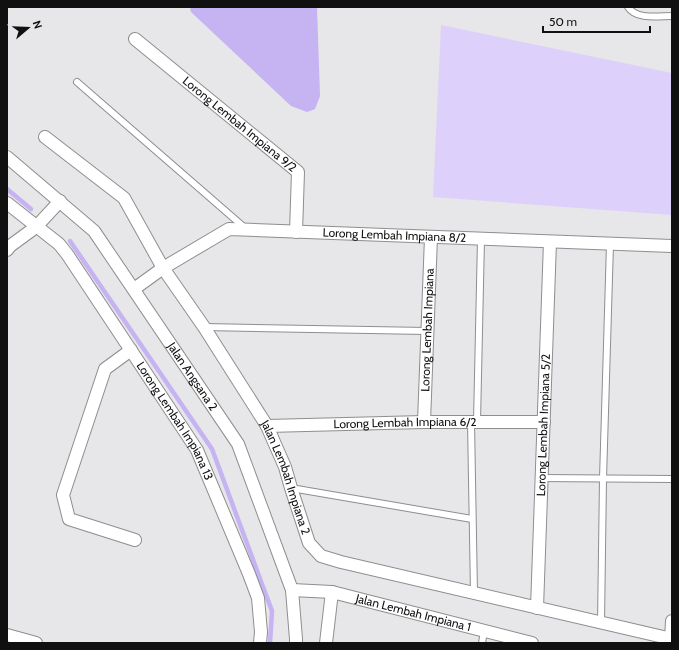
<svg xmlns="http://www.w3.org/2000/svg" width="679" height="650" viewBox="0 0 679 650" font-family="Cabin,sans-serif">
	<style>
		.grass { fill: #ddd1fb }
		.water { fill: #c6b3f2 }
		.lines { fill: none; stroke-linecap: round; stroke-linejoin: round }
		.stream { stroke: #c6b3f2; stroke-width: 4.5 }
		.lane-casing { stroke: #8e8e91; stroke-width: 8 }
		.street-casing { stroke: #8e8e91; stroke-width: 14 }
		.lane { stroke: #fff; stroke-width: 6 }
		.street { stroke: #fff; stroke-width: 12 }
		.labels { text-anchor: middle; stroke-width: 3.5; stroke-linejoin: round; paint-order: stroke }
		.street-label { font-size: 12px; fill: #101011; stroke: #e7e6e9 }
	</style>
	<rect width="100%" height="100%" fill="#e7e6e9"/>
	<polygon class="grass" points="441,25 672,73 672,215 433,197"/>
	<polygon class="water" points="190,7 317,7 320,96 315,109 307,112 291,106 191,12"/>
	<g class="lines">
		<g class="stream">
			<polyline points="7,189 31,209"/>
			<polyline points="70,241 212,449 272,611 270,643"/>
		</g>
		<defs>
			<g id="lane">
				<path d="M628 7C636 20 659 16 672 16"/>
				<polyline points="77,82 245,228"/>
				<polyline points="204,327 427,331"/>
				<polyline points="471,422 474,593"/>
				<polyline points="477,422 481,239"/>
				<polyline points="541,478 672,479"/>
				<polyline points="291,488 472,519"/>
				<polyline points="601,623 603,479 610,244"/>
				<polyline points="482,643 484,631"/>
			</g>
			<g id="street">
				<path id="s1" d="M135 39 298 172 296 232"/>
				<path id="s2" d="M45 137 124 198 163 268 204 327 267 426 285 467 291 488 309 543 321 556 341 562 672 639"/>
				<path id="s3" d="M7 157 94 231 238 444 292 590 296 639V643"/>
				<path id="s4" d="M7 203 59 244 67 254 197 450 249 574 258 598 261 632 260 643"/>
				<polyline points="7,250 10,246 36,227 60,201"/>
				<path id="s5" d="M134 289 163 268 229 229 672 246"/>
				<polyline points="131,350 105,369 63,495 69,519 135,540"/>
				<path id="s6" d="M424 422 431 237"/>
				<path id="s7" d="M267 426 424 422H544"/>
				<path id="s8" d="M292 590 332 592 532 643"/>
				<path id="s9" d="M537 608 550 242"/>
				<polyline points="7,635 36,643"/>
				<polyline points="671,639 672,621"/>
				<polyline points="326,643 332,592"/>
			</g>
		</defs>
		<use href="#lane" class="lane-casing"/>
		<use href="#street" class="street-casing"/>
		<use href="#lane" class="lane"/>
		<use href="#street" class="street"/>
	</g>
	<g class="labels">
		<g class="street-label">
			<text dy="4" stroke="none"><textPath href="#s1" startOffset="135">Lorong Lembah Impiana 9/2</textPath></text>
			<text dy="4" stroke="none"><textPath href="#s5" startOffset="278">Lorong Lembah Impiana 8/2</textPath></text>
			<text dy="4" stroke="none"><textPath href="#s6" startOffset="92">Lorong Lembah Impiana</textPath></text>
			<text dy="4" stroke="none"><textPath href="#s3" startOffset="290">Jalan Angsana 2</textPath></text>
			<text dy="4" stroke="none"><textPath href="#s4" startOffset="278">Lorong Lembah Impiana 13</textPath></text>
			<text dy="4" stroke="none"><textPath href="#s7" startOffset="138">Lorong Lembah Impiana 6/2</textPath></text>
			<text dy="4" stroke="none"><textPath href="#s9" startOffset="183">Lorong Lembah Impiana 5/2</textPath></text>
			<text dy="4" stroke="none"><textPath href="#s2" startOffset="424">Jalan Lembah Impiana 2</textPath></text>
			<text dy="4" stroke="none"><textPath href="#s8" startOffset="124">Jalan Lembah Impiana 1</textPath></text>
		</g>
	</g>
	<rect width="679" height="650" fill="none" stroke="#101011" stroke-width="16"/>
	<g transform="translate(28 28) rotate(71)" stroke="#e7e6e9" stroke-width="3" paint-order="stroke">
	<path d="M0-3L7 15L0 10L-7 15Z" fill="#101011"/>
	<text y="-6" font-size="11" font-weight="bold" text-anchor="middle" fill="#101011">N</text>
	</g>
	<path d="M543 26v6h107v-6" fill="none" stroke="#101011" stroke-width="2"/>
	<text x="549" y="26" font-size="12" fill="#101011" stroke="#e7e6e9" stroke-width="3" paint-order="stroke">50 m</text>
</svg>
